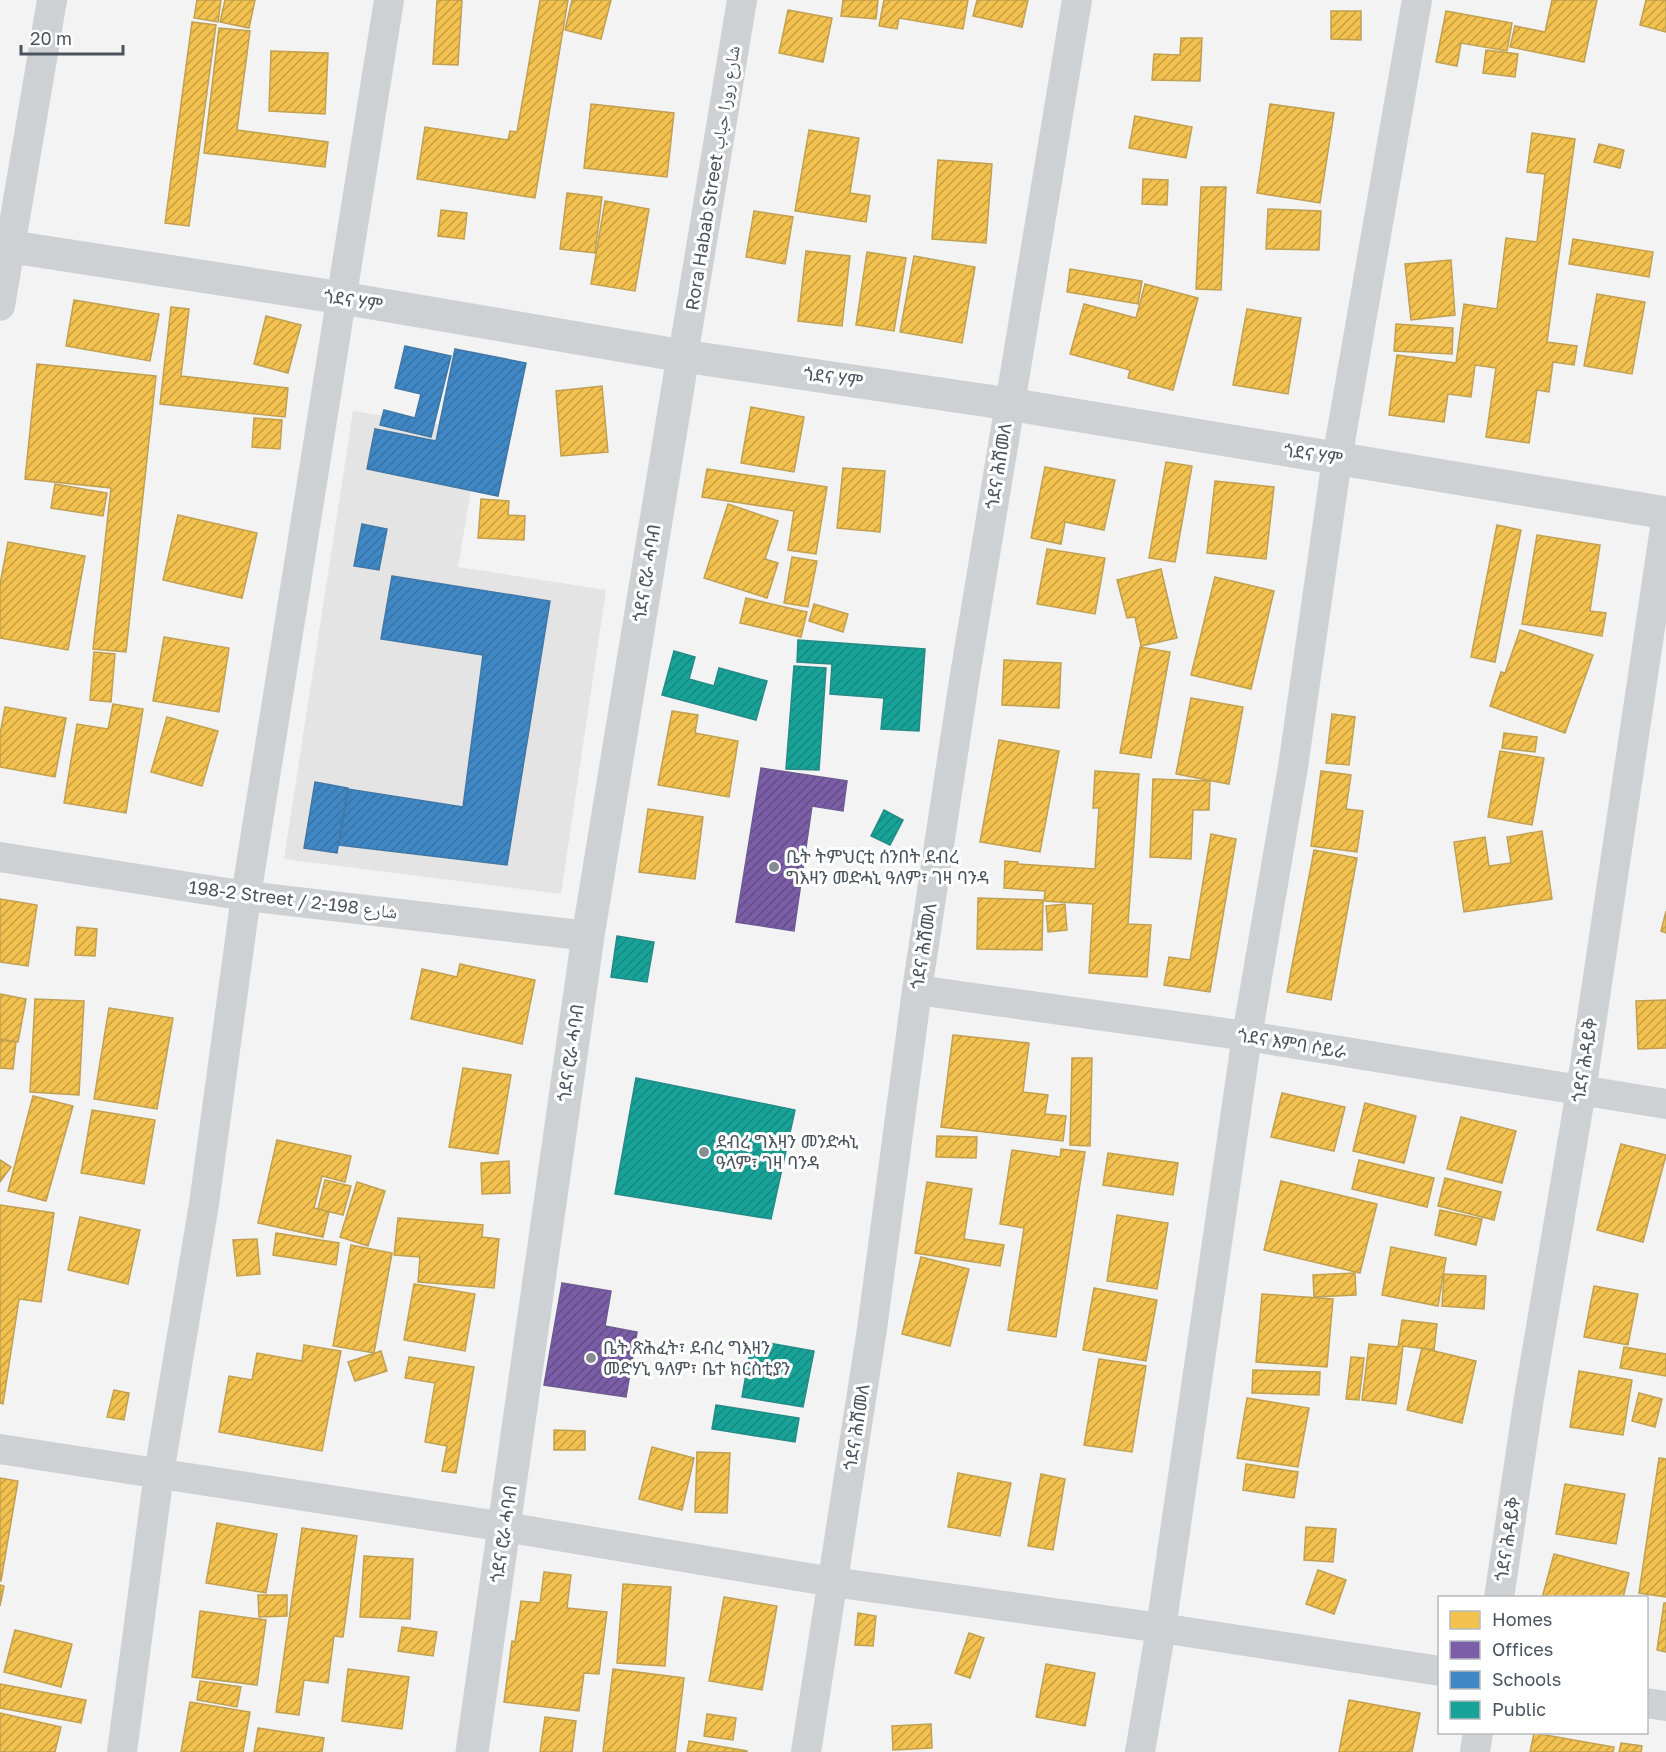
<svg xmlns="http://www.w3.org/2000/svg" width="1666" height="1752" viewBox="0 0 1666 1752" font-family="'Golos Text','Noto Naskh Arabic','Noto Sans Ethiopic',sans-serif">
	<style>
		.education { fill: #e5e4e4 }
		.homes { fill: url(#homes-hatch); stroke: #c0a053; stroke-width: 1.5 }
		.offices { fill: url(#offices-hatch); stroke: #6c5b91; stroke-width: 1.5 }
		.schools { fill: url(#schools-hatch); stroke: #4278a6; stroke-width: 1.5 }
		.public { fill: url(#public-hatch); stroke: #268b87; stroke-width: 1.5 }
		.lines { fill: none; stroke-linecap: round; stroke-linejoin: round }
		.minor { stroke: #ced1d3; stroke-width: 30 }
		.tertiary { stroke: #ced1d3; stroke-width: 33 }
		.poi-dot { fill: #858c92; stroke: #fff; stroke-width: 2 }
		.labels { text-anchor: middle; stroke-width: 6; stroke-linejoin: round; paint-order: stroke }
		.street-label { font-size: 18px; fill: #4a545e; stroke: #fff }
		.poi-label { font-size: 18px; fill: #4a545e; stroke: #fff; text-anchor: start }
	</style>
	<defs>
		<pattern id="homes-hatch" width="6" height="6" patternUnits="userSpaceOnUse" patternTransform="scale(1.5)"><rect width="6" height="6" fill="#f2c14e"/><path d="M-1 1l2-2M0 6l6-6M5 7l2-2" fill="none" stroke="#c69f44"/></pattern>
		<pattern id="offices-hatch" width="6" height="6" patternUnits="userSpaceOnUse" patternTransform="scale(1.5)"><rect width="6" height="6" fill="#7b5ea7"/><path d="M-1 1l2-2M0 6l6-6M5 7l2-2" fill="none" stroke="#624d84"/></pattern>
		<pattern id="schools-hatch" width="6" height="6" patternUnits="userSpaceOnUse" patternTransform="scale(1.5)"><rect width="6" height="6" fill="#3f88c5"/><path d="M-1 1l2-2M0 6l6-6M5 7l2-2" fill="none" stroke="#3772a3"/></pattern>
		<pattern id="public-hatch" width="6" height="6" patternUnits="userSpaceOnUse" patternTransform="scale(1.5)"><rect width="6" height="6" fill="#17a398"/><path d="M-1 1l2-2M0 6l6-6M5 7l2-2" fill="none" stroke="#17877f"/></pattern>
	</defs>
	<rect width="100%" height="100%" fill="#f3f3f3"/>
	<polygon class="education" points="353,411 481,431 458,567 606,590 561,894 284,859"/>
	<g class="homes">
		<polygon points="197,0 221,0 218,22 194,18"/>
		<polygon points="225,0 255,0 249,28 220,22"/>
		<polygon points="437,0 462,0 458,65 433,64"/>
		<polygon points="540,0 568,0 535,198 417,179 425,127 508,140 510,131 517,132"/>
		<polygon points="572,0 611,0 601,39 565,30"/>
		<polygon points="843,0 878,0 876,19 841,16"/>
		<polygon points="884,0 968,0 963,29 899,18 897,29 879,26"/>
		<polygon points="977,0 1028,0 1022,27 973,16"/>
		<polygon points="1552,0 1597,0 1584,62 1510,47 1515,26 1545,32"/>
		<polygon points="1646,0 1666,0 1666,32 1640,25"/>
		<polygon points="788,10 832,18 823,62 779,53"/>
		<polygon points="1331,11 1361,11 1361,40 1331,39"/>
		<polygon points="1446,11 1512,23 1507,51 1461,43 1457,66 1436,62"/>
		<polygon points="192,22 216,25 189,226 165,223"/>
		<polygon points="219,28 250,31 237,130 328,142 325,167 204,153"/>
		<polygon points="1181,38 1202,38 1200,81 1152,80 1154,54 1180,55"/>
		<polygon points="1486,50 1518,54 1515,77 1483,73"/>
		<polygon points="271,51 328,53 325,114 269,111"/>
		<polygon points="591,104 674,113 667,177 584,168"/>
		<polygon points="1270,104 1334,113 1320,203 1257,193"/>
		<polygon points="1135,116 1192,127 1186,158 1129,148"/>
		<polygon points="809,130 859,138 850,193 870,196 866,222 795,211"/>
		<polygon points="1532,133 1575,139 1547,342 1577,346 1574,365 1553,362 1549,392 1537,390 1529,443 1486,437 1496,368 1475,365 1471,397 1448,394 1444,422 1389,415 1397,355 1456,363 1464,304 1497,309 1506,238 1537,242 1545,174 1527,172"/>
		<polygon points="1599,144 1624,150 1620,168 1594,162"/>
		<polygon points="938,160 992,164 986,243 932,239"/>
		<polygon points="1143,179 1168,180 1167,205 1142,204"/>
		<polygon points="1201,187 1226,187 1221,290 1196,289"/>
		<polygon points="567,193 602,197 595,253 560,249"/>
		<polygon points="605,201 649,209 635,291 591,284"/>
		<polygon points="1268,209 1321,211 1319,250 1266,249"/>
		<polygon points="441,210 467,213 464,239 438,236"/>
		<polygon points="754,211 793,217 785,264 746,257"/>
		<polygon points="1573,239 1653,252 1649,277 1569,264"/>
		<polygon points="806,251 850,256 842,326 798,321"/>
		<polygon points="867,252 906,258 894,331 856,325"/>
		<polygon points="914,256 975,267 962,343 900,332"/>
		<polygon points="1451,260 1455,315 1411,320 1405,264"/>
		<polygon points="1070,269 1142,281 1138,304 1067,292"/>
		<polygon points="1145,284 1198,298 1173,390 1128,378 1130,370 1070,354 1084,304 1136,318"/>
		<polygon points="1597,294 1645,302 1632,374 1584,366"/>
		<polygon points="74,300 159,314 150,361 66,346"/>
		<polygon points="171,307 189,309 181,376 288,388 285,417 160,404"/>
		<polygon points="1247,309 1301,318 1288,394 1233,385"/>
		<polygon points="266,316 301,325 288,373 254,364"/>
		<polygon points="1396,324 1453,328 1452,354 1394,351"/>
		<polygon points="37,364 156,376 126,652 93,649 111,488 25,479"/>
		<polygon points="602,386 608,452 561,456 556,391"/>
		<polygon points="751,407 804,417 794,472 741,463"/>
		<polygon points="254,418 282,420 280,449 252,447"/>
		<polygon points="1166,462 1192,466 1175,562 1149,558"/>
		<polygon points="1045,467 1115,480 1104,530 1065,522 1061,544 1031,538"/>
		<polygon points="843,468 885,471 880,532 837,528"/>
		<polygon points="707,469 827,487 816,554 788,550 794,511 702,497"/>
		<polygon points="1215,481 1274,487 1266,559 1207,553"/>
		<polygon points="55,484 107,493 103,516 51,508"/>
		<polygon points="481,499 509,501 508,515 525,516 524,540 478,538"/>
		<polygon points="728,504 778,521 765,559 778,563 767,598 704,578"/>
		<polygon points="178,515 257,533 242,598 163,580"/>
		<polygon points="1497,525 1521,530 1495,662 1471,657"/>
		<polygon points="1537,535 1600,545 1590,611 1606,613 1602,636 1522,624"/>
		<polygon points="8,542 85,556 68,650 0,638 0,584"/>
		<polygon points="1047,549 1105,558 1095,614 1037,604"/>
		<polygon points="792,557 817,561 808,607 784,603"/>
		<polygon points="1161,569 1177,638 1141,646 1135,617 1127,618 1117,580"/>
		<polygon points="1215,577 1274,591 1251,689 1191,675"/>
		<polygon points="746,598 807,612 801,637 740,623"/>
		<polygon points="814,604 848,614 843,632 809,621"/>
		<polygon points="1520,630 1593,655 1565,733 1490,706 1501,672 1505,673"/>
		<polygon points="164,637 229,648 219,712 153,701"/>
		<polygon points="1140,647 1170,652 1151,758 1120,753"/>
		<polygon points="94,652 115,654 111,702 90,700"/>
		<polygon points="1004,660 1061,663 1059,708 1002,705"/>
		<polygon points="1191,698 1243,707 1229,784 1176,774"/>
		<polygon points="113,704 143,709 126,813 64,803 77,724 108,729"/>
		<polygon points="5,707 66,718 55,777 0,767 0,734"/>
		<polygon points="672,711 698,715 695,733 738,741 729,797 658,785"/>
		<polygon points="1332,714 1355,717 1349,765 1326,763"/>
		<polygon points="167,717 218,731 202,786 151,772"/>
		<polygon points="1504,733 1537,737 1535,752 1502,748"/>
		<polygon points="999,740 1059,751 1040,852 980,842"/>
		<polygon points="1500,751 1544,758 1532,825 1488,817"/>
		<polygon points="1095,771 1139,774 1128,924 1151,925 1147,977 1089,973 1093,904 1044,901 1045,891 1004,888 1005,861 1018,862 1018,864 1095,869 1099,808 1093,808"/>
		<polygon points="1321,771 1351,775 1346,809 1363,811 1357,852 1311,846"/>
		<polygon points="1153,779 1210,781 1209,810 1193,810 1191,859 1150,857"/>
		<polygon points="648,809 703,817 695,879 639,872"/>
		<polygon points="1542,831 1552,899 1464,912 1454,842 1485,837 1489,866 1511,863 1507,837"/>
		<polygon points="1211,834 1236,839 1210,992 1164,985 1169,957 1190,960"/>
		<polygon points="1314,850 1357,858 1331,1000 1287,992"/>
		<polygon points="978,898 1043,900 1042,950 977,949"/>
		<polygon points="0,899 37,905 28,966 0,962"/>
		<polygon points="1065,904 1067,930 1048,932 1046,906"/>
		<polygon points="1666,911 1666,933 1661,931"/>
		<polygon points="77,927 97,929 95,956 75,955"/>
		<polygon points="460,964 535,980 522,1044 411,1019 422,969 457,977"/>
		<polygon points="0,994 26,999 18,1042 0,1039"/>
		<polygon points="35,999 84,1001 79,1095 30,1092"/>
		<polygon points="1666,1000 1666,1048 1638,1049 1636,1001"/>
		<polygon points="109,1008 173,1018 157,1109 94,1099"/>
		<polygon points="953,1035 1029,1043 1023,1092 1048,1095 1045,1114 1066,1116 1063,1141 941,1127"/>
		<polygon points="0,1040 16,1042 13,1069 0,1068"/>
		<polygon points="1072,1058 1092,1058 1090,1146 1070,1145"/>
		<polygon points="463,1068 511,1075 498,1154 449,1147"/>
		<polygon points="1282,1093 1345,1107 1334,1151 1271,1137"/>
		<polygon points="33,1096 73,1106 46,1201 8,1191"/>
		<polygon points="1365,1103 1416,1116 1404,1163 1353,1151"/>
		<polygon points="92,1110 155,1120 144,1184 81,1173"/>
		<polygon points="1461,1117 1516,1131 1502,1183 1447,1169"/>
		<polygon points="937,1136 977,1137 976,1158 936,1157"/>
		<polygon points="277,1140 351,1156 345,1182 322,1176 314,1208 329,1211 323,1237 258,1223"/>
		<polygon points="1621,1144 1666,1155 1643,1242 1597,1230"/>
		<polygon points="1061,1149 1085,1152 1056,1337 1008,1330 1024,1228 1000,1224 1012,1150 1060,1157"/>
		<polygon points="1108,1153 1178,1163 1173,1195 1103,1185"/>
		<polygon points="0,1160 11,1167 0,1182"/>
		<polygon points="1359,1160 1434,1178 1427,1207 1352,1189"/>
		<polygon points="509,1161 510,1193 482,1194 481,1163"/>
		<polygon points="1445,1178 1501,1192 1494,1220 1438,1206"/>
		<polygon points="325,1180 351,1186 343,1215 318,1209"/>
		<polygon points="1281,1181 1377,1204 1360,1273 1264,1250"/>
		<polygon points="357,1182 385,1191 368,1246 340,1237"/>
		<polygon points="927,1182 972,1189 964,1239 1004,1245 1000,1266 915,1253"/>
		<polygon points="0,1205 54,1213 41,1302 19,1299 3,1404 0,1403"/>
		<polygon points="1440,1210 1482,1219 1476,1245 1435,1235"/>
		<polygon points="1117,1215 1168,1223 1157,1289 1107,1281"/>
		<polygon points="80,1217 140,1230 128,1284 68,1270"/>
		<polygon points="398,1218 483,1225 482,1237 499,1239 494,1288 418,1282 420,1257 394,1255"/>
		<polygon points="276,1233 339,1243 336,1265 273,1255"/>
		<polygon points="257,1239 260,1274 237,1276 233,1240"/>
		<polygon points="351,1245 392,1253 374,1353 333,1346"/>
		<polygon points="1391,1247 1446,1258 1438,1306 1382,1295"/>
		<polygon points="921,1257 969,1269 950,1346 902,1334"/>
		<polygon points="1355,1273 1356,1295 1314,1297 1313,1275"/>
		<polygon points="1444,1274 1486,1276 1484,1309 1442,1306"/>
		<polygon points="414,1284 475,1294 465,1351 404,1340"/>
		<polygon points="1594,1286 1638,1294 1628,1345 1584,1337"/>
		<polygon points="1094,1288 1157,1300 1146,1361 1083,1350"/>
		<polygon points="1262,1294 1333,1299 1327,1367 1256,1362"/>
		<polygon points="1402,1320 1437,1324 1434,1350 1403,1346 1396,1404 1362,1400 1369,1344 1398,1347"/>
		<polygon points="304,1345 341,1351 322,1451 219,1432 229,1376 252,1380 257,1353 302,1361"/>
		<polygon points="1624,1347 1666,1354 1666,1376 1620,1368"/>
		<polygon points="1422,1348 1476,1361 1462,1423 1407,1410"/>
		<polygon points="381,1351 387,1371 355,1381 348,1362"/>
		<polygon points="409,1357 474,1367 456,1473 442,1471 447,1446 425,1442 435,1383 405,1378"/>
		<polygon points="1351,1357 1364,1358 1359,1400 1346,1399"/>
		<polygon points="1099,1359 1146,1366 1132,1452 1084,1445"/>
		<polygon points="1253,1370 1320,1372 1319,1395 1252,1393"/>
		<polygon points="1579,1371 1632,1380 1623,1435 1570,1427"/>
		<polygon points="114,1390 129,1393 124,1420 107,1417"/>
		<polygon points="1639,1393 1662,1399 1655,1427 1632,1421"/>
		<polygon points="1247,1398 1309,1408 1298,1467 1237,1458"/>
		<polygon points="554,1430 585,1431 585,1450 554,1450"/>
		<polygon points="652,1447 694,1458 682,1510 639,1499"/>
		<polygon points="697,1452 730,1453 727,1513 695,1512"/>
		<polygon points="1659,1458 1666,1459 1666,1597 1639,1593"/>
		<polygon points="1246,1464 1298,1472 1294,1498 1243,1490"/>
		<polygon points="958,1473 1011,1483 1000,1536 948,1527"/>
		<polygon points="1041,1474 1065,1479 1053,1550 1028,1546"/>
		<polygon points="0,1478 18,1481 1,1581 0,1581"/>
		<polygon points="1565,1484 1625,1494 1616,1544 1556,1534"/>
		<polygon points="217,1523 277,1534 266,1593 206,1583"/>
		<polygon points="1306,1527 1336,1529 1333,1562 1304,1560"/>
		<polygon points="302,1528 357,1536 343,1637 334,1636 328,1683 304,1680 299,1715 276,1712"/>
		<polygon points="1554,1554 1629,1573 1623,1598 1542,1598"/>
		<polygon points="364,1556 413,1559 410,1619 360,1617"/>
		<polygon points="1318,1570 1346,1580 1334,1614 1306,1604"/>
		<polygon points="544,1572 571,1575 567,1608 607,1612 599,1674 584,1673 579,1711 504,1702 512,1641 515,1642 521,1601 540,1603"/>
		<polygon points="623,1584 671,1587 665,1666 617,1663"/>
		<polygon points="0,1585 4,1586 0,1606"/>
		<polygon points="258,1595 287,1595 287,1616 259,1617"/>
		<polygon points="724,1597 777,1606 762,1690 709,1681"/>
		<polygon points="1664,1603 1666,1603 1666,1652 1657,1650"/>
		<polygon points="200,1611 266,1620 257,1685 192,1677"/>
		<polygon points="858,1613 876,1616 873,1646 855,1645"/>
		<polygon points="402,1627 437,1632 433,1656 398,1651"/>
		<polygon points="15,1630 72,1644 61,1687 4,1672"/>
		<polygon points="969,1633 984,1638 970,1678 955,1673"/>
		<polygon points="1046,1664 1095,1673 1085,1726 1036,1717"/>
		<polygon points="348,1669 409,1677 402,1729 342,1721"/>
		<polygon points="613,1669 684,1678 675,1752 603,1752"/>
		<polygon points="200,1681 241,1687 237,1707 197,1700"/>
		<polygon points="0,1684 86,1700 81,1723 0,1708"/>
		<polygon points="1349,1700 1420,1713 1412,1752 1339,1752"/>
		<polygon points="190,1702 250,1712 243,1752 181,1752"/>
		<polygon points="0,1713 61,1727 55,1752 0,1752"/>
		<polygon points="707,1714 736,1718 733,1740 704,1736"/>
		<polygon points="545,1717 576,1721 572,1752 540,1752"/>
		<polygon points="931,1724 932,1748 893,1750 892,1726"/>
		<polygon points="258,1728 324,1738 322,1752 254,1752"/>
		<polygon points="1534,1733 1614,1747 1613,1752 1530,1752"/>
		<polygon points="689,1741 747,1751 747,1752 687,1752"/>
		<polygon points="1621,1743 1642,1746 1641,1752 1619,1752"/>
	</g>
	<g class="offices">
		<polygon points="761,768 847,781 843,811 812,806 794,931 736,922"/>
		<polygon points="562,1283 611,1291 605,1326 637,1332 626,1397 544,1385"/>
	</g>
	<g class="schools">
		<polygon points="405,346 451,356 431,437 380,425 384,410 415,418 421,394 395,388"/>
		<polygon points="455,349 526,363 498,496 367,469 375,429 436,441"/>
		<polygon points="362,524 387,529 379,570 354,566"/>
		<polygon points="392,576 550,601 507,865 339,845 348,789 463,807 483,655 381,639"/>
		<polygon points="315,782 348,788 337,853 304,848"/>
	</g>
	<g class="public">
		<polygon points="798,640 925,649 919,731 881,729 884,698 830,694 832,664 797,662"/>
		<polygon points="674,651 695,657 689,679 714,686 719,668 767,681 756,720 662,695"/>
		<polygon points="794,666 826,668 819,770 786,769"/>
		<polygon points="884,810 903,820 890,845 871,836"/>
		<polygon points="617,936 654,942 647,982 611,977"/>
		<polygon points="636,1078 795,1110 771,1219 615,1194"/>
		<polygon points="752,1340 814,1351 803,1407 742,1397"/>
		<polygon points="716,1405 799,1418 795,1442 712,1429"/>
	</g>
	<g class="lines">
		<g class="minor">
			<polyline points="0,306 52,0"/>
			<polyline points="683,356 742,0"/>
			<polyline points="0,857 246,896 588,936"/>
			<polyline points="917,990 1247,1036 1666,1104"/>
			<polyline points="0,1449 505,1527 833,1582 1161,1628 1440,1671"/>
			<polyline points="1499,1598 1529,1398 1581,1091 1666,521"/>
			<polyline points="1646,1703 1666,1706"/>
			<polyline points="122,1752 159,1473 204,1204 246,896 389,0"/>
			<polyline points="806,1752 872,1329 917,990 964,681 1077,0"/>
			<polyline points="1140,1752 1161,1628 1247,1036 1293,767 1337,459 1417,0"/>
			<polyline points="1475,1752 1478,1732"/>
		</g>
		<g class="tertiary">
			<polyline points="0,245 342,298 683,356 1009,404 1666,513"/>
			<polyline points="472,1752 588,936 683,356"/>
		</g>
	</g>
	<g class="poi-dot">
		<circle cx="774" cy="867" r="6"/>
		<circle cx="704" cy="1152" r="6"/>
		<circle cx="591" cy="1358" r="6"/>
	</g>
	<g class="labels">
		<g class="street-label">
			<text transform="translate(713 178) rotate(-81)" y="6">Rora Habab Street شارع رورا حباب</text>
			<text transform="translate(353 301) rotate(9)" y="6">ጎደና ሃም</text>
			<text transform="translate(833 378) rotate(8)" y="6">ጎደና ሃም</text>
			<text transform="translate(1313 455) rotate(9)" y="6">ጎደና ሃም</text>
			<text transform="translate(999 466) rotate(-81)" y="6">ጎደና ሕሽመለ</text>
			<text transform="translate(647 573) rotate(-81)" y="6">ጎደና ሮራ ሓባብ</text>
			<text transform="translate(293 900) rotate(7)" y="6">198-2 Street / شارع 198-2</text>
			<text transform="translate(924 946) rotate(-81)" y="6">ጎደና ሕሽመለ</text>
			<text transform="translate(1292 1044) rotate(9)" y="6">ጎደና እምባ ሶይራ</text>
			<text transform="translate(571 1053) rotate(-82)" y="6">ጎደና ሮራ ሓባብ</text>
			<text transform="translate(1585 1060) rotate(-81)" y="6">ጎደና ሕዳይቅ</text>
			<text transform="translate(857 1427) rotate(-81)" y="6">ጎደና ሕሽመለ</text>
			<text transform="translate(504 1534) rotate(-82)" y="6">ጎደና ሮራ ሓባብ</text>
			<text transform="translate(1508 1539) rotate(-81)" y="6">ጎደና ሕዳይቅ</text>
		</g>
		<g class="poi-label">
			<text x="786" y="863">ቤት ትምህርቲ ሰንበት ደብረ<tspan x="786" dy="21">ግእዛን መድሓኒ ዓለም፣ ገዛ ባንዳ</tspan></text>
			<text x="716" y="1148">ደብረ ግእዛን መንድሓኒ<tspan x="716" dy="21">ዓላም፣ ገዛ ባንዳ</tspan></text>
			<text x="603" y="1354">ቤት ጽሕፈት፣ ደብረ ግእዛን<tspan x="603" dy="21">መድሃኒ ዓለም፣ ቤተ ክርስቲያን</tspan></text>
		</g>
	</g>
	<rect x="1438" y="1596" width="210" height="138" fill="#ffffff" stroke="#b7bbbf" stroke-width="1.5"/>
	<rect x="1450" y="1611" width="30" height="18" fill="#f2c14e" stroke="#b7bbbf" stroke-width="1.5"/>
	<text x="1492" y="1626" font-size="18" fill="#4a545e">Homes</text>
	<rect x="1450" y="1641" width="30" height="18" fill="#7b5ea7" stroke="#b7bbbf" stroke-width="1.5"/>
	<text x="1492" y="1656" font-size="18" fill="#4a545e">Offices</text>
	<rect x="1450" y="1671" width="30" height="18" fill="#3f88c5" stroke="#b7bbbf" stroke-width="1.5"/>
	<text x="1492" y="1686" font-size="18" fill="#4a545e">Schools</text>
	<rect x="1450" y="1701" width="30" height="18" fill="#17a398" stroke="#b7bbbf" stroke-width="1.5"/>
	<text x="1492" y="1716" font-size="18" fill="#4a545e">Public</text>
	<path d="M21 45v9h102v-9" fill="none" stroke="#4a545e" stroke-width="3"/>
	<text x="30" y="45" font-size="18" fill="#4a545e" stroke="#ffffff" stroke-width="4.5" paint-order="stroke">20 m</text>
</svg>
